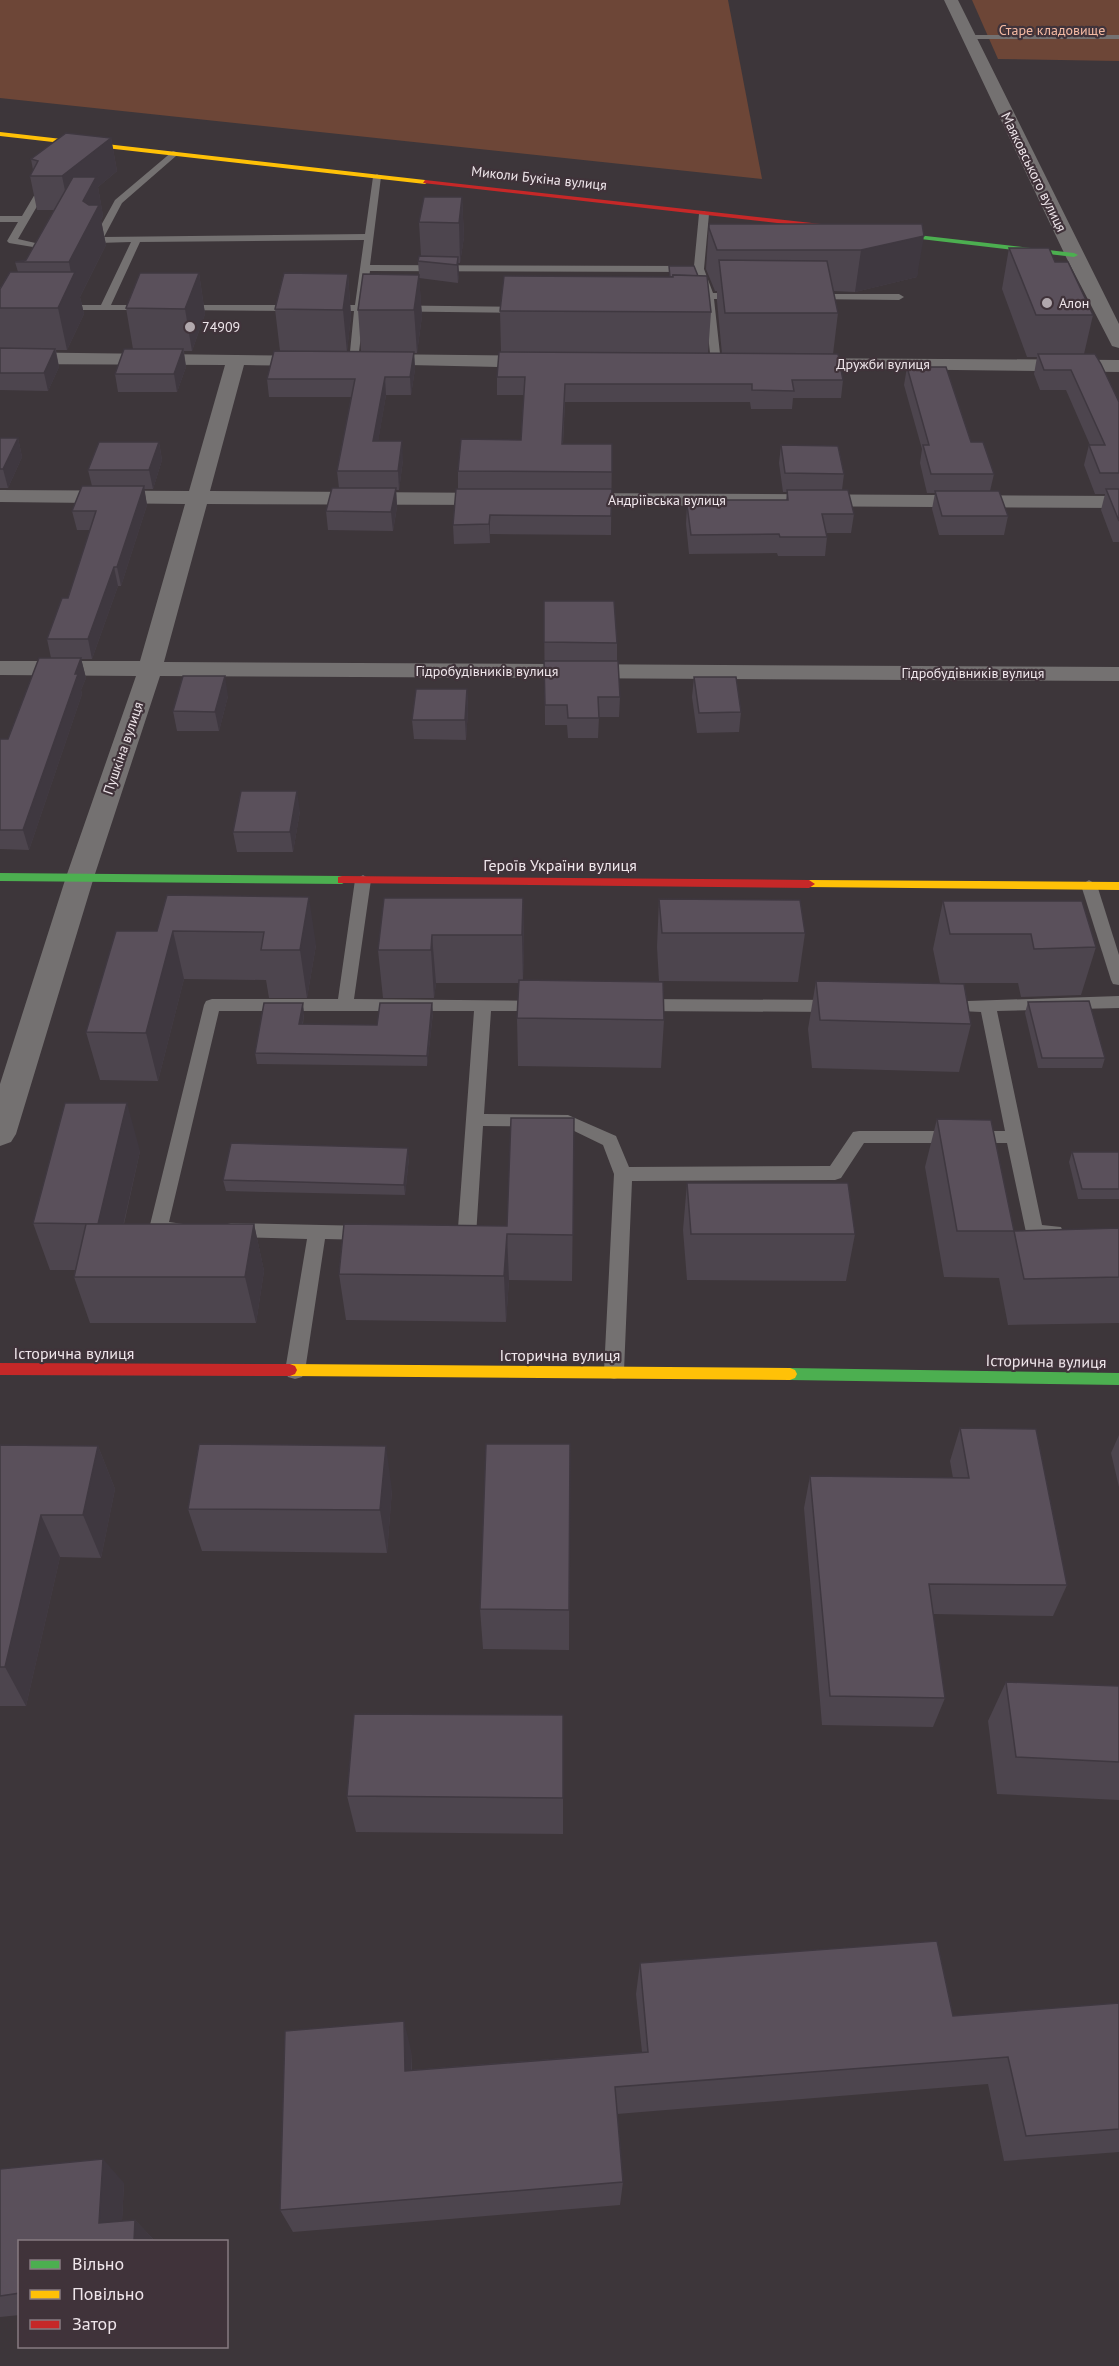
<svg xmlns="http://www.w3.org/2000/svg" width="1119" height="2366" viewBox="0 0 1119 2366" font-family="'PT Sans',sans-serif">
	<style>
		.green { fill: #6d4637 }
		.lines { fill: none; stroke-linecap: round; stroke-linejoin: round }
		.lane { fill: #747171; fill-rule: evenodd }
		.street { fill: #747171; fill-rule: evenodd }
		.fast { fill: #4caf50; fill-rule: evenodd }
		.slow { fill: #ffc107; fill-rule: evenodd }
		.jam { fill: #c62828; fill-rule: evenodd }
		.wall { fill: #4d454e }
		.shaded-wall { fill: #3f3840 }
		.building { fill: #5a505b; stroke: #3f3840; stroke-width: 1.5 }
		.poi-dot { fill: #b1a8ad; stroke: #40333a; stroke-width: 2 }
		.labels { text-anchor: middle; stroke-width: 4.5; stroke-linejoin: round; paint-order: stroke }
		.far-park-label { font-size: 14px; fill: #f4baa3; stroke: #40333a }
		.far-street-label { font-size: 14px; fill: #efe6eb; stroke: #40333a }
		.far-poi-label { font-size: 14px; fill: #efe6eb; stroke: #40333a; text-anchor: start }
		.street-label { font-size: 16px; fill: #efe6eb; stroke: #40333a }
	</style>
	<rect width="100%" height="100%" fill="#3d363a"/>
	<g class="green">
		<polygon points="0,0 728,0 762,179 0,98"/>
		<polygon points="972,0 1119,0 1119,61 998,59"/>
	</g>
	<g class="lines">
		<g class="lane">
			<polygon points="969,35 1119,35 1119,39 966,39 966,35"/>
			<polygon points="173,151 176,152 176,156 122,203 104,237 365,234 373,177 377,174 381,177 370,265 694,266 699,214 704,211 709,214 704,269 713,293 741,293 746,296 741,299 714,299 721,363 716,366 711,363 704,296 695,272 370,271 365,305 524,307 529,310 524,313 364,311 358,360 349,362 354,311 327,311 322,308 327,305 355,305 364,240 140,242 111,305 149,305 153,306 153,310 56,310 56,306 60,305 101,305 131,242 98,243 93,240 115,200"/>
			<polygon points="35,194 43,196 18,239 44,245 19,292 0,293 0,287 13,287 33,247 9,243 7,241 18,222 0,222 0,216 22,216"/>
			<polygon points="811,294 899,294 904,297 899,300 807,299 806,297"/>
			<polygon points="180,305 299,305 304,308 299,311 176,310 176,306"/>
			<polygon points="363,875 371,880 354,999 548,1001 550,1005 548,1009 542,1011 491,1011 484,1114 568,1115 616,1136 629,1167 830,1166 853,1132 859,1131 1005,1131 981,1012 939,1010 937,1006 939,1002 1119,996 1119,1008 997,1011 1042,1225 1061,1227 1063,1232 1061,1237 1054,1239 1027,1237 1007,1143 864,1143 841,1178 835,1180 632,1181 624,1371 621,1377 614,1379 607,1377 604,1371 614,1174 603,1145 566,1127 483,1126 476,1236 474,1241 467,1243 446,1240 444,1235 446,1230 458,1228 474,1011 219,1011 169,1222 183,1224 185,1229 183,1234 176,1236 151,1234 149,1229 204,1005 206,1001 212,999 338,999 355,880"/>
			<polygon points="1089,880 1097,885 1119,955 1119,985 1113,984 1111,980 1081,885"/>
			<polygon points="639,999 836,1000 842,1002 844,1006 842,1010 836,1012 639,1011 633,1009 631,1005 633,1001"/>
			<polygon points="231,1223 368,1226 375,1228 377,1233 375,1238 368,1240 325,1239 305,1371 302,1377 295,1379 288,1377 285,1371 307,1239 231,1237 224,1235 222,1230 224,1225"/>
		</g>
		<g class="street">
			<polygon points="944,0 958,0 1119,324 1119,348 1112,346 1110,342 1065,255"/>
			<polygon points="0,352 323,356 326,360 323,364 316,366 244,365 210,491 499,493 507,494 510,499 507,504 499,505 207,504 164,662 1119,667 1119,681 160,676 94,877 16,1134 11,1142 0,1146 0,1084 66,877 136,676 0,675 0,661 140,661 185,504 0,502 0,490 189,491 225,365 0,364"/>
			<polygon points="371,354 544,356 551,358 554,362 551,366 544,368 364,364 361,360 364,356"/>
			<polygon points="794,358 1119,360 1119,372 787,368 784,364 787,360"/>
			<polygon points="566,493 1119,496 1119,508 566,505 558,504 555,499 558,494"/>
		</g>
		<g class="fast">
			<polygon points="821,224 1074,253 1078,255 1074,257 819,227"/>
			<polygon points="0,873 342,876 348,880 342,884 0,881"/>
			<polygon points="790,1368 1119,1373 1119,1385 790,1380 785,1378 783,1374 785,1370"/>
		</g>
		<g class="slow">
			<polygon points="0,132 425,180 428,182 425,184 0,136"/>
			<polygon points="809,880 1119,882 1119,890 805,887 805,881"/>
			<polygon points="290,1364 790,1368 795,1370 797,1374 795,1378 790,1380 290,1376 285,1374 283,1370 285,1366"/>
		</g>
		<g class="jam">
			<polygon points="425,180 821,224 824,226 821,228 423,183"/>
			<polygon points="342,876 809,880 815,884 809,888 338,883 338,877"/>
			<polygon points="0,1363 290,1364 295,1366 297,1370 295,1374 290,1376 0,1375"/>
		</g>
	</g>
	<g class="wall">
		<polygon points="111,138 117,171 98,187 103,216 101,220 106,245 80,297 84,314 67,350 56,350 59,367 48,391 0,390 0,289 18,272 15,262 26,260 54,210 37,210 30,176 33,170 31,159"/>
		<polygon points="462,197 464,237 460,263 458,263 459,274 458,283 419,278 422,316 417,353 414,353 415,369 411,395 386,395 378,441 403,460 399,490 396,490 397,507 393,531 328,530 326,511 339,488 337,471 351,397 269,397 267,379 280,351 275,309 348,274 351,316 347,351 361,351 358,310 419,275 418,261 421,256 419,222"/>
		<polygon points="709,224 922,224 917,277 855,292 833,291 838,313 833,354 843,380 841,398 793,398 792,409 751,409 750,402 565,402 563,444 612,444 611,535 490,534 490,543 454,544 453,525 458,489 458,471 521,440 524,395 497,395 497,377 501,352 500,311 669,277 669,266 711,312 708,354 722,354 717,301 717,291 715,291 706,269"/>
		<polygon points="1009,248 1055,262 1093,315 1084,354 1119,402 1119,542 1113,542 1101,510 1105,494 1095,494 1084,465 1089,445 1090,445 1066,390 1040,390 1034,374 1037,357 1027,357 1002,289"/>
		<polygon points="199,273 205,314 192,351 184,351 186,367 177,392 118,392 115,374 133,349 126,308"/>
		<polygon points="907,367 971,442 994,474 990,491 1008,516 1004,535 939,535 932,509 935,493 927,493 920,463 922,449 904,385"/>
		<polygon points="0,438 18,438 22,457 8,488 0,488"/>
		<polygon points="159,442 162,460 153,489 144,489 147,505 121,586 118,586 92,659 81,659 86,678 81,690 82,694 29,850 0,849 0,739 8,739 51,658 47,639 68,598 90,530 77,530 72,511 92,486 88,470"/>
		<polygon points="781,445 844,474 842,490 854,514 851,533 826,533 827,537 825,556 778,556 777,553 689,554 686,524 687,505 696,505 697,500 786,500 787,492 783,492 779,463"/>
		<polygon points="544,601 617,643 617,661 620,697 619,717 599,717 598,738 568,738 567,725 545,725"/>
		<polygon points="694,677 741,712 739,732 697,733 692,697"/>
		<polygon points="467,689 468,709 466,740 414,739 412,720"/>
		<polygon points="228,696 219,731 177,731 173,711"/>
		<polygon points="300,811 293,852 237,852 233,832"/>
		<polygon points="167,895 316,945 307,998 269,998 266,980 184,979 158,1081 100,1080 86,1032 157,931"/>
		<polygon points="523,898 524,947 523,980 664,1020 661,1068 518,1066 517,1018 519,983 436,983 434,998 383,998 378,950"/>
		<polygon points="659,899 805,933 798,982 659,981 657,947"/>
		<polygon points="943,901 1096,947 1081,995 1021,997 1018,983 940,983 933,949"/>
		<polygon points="816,981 971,1024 959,1072 812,1068 808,1029"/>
		<polygon points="1028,1002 1105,1058 1102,1068 1038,1068 1025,1013"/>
		<polygon points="304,1013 303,1024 377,1025 433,1013 427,1066 257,1064 255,1053"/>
		<polygon points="574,1118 572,1281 509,1280 506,1322 346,1320 339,1274 507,1226"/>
		<polygon points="937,1119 1014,1231 1119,1228 1119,1323 1008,1325 999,1278 944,1277 925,1167"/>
		<polygon points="140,1151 124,1224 254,1224 264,1271 256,1323 90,1323 74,1277 75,1270 50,1270 33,1223"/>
		<polygon points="1072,1152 1119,1152 1119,1199 1078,1199 1069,1162"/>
		<polygon points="409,1158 405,1195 226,1191 223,1180"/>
		<polygon points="687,1183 855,1234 846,1281 687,1280 683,1230"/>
		<polygon points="960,1428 1067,1585 1053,1616 933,1614 945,1698 933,1727 822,1725 804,1508 810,1476 953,1478 950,1461"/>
		<polygon points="1119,1435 1119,1487 1111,1453"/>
		<polygon points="570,1444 569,1650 483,1649 480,1609"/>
		<polygon points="0,1445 98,1446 115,1489 101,1558 60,1557 26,1706 0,1706"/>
		<polygon points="392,1490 387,1553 202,1551 188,1509"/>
		<polygon points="1006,1682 1119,1686 1119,1800 997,1794 988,1721"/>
		<polygon points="563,1715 563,1834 356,1832 347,1796"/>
		<polygon points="640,1963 953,2016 1119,2003 1119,2152 1004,2161 988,2084 617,2114 623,2182 620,2205 293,2232 280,2210 411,2050 412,2070 642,2052 636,1994"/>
		<polygon points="0,2169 124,2183 122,2221 135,2220 155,2241 20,2241 20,2315 0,2317"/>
	</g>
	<g class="shaded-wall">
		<polygon points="111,138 117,171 98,187 103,216 101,220 106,245 80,297 84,314 67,350 58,308 72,279 69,262 69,210 62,176"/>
		<polygon points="462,197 464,237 460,263 459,223"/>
		<polygon points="924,236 917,277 855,292 861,250"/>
		<polygon points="458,257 459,274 458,283 457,265"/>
		<polygon points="199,273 205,314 192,351 185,309"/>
		<polygon points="348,274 351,316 347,352 343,310"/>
		<polygon points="419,275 422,316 417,353 414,310"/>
		<polygon points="55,349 59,367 48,391 44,373"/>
		<polygon points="183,349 186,367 177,392 174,374"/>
		<polygon points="414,352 415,369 411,395 410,377"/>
		<polygon points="385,377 386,395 375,460 373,441"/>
		<polygon points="18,438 22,457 8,488 3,469"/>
		<polygon points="402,441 403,460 399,490 398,471"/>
		<polygon points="159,442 162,460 153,489 149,470"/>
		<polygon points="144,486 147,505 121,586 117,567"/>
		<polygon points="396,488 397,507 393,531 391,512"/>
		<polygon points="490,515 490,543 489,524"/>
		<polygon points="114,567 118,586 92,659 88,639"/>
		<polygon points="81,658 86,678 81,690 82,694 29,850 23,830"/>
		<polygon points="225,676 228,696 219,731 215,712"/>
		<polygon points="467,689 468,709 466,740 465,720"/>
		<polygon points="297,791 300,811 293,852 290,832"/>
		<polygon points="309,897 316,945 307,998 300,950"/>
		<polygon points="523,898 524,947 523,983 522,935"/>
		<polygon points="173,931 184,979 158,1081 146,1033"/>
		<polygon points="432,935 436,983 434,998 431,950"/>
		<polygon points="303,1003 304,1013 301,1034 299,1024"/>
		<polygon points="432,1003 433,1013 427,1066 427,1056"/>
		<polygon points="127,1103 140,1151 113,1270 98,1224"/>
		<polygon points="408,1148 409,1158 405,1195 404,1185"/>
		<polygon points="254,1224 264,1271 256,1323 245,1277"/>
		<polygon points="507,1234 509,1280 506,1322 504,1276"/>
		<polygon points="98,1446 115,1489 101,1558 83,1515"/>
		<polygon points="386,1446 392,1490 387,1553 380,1510"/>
		<polygon points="41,1515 60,1557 26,1706 5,1667"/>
		<polygon points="404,2021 411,2050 412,2098 405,2071"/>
		<polygon points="103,2159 124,2183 121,2241 99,2223"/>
		<polygon points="135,2220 155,2241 134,2241"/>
	</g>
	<g class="building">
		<polygon points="66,133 111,138 62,176 30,176 38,161 31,159"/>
		<polygon points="73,177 96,177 83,201 89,205 99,205 69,262 15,262 26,260"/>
		<polygon points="424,197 462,197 459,223 419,222"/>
		<polygon points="709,224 922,224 924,236 861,250 717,250 709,228"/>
		<polygon points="1009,248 1049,248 1055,262 1068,262 1093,315 1036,315"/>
		<polygon points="419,256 458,257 457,265 418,261"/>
		<polygon points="719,260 827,261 838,313 725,313"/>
		<polygon points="669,266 694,266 698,276 673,275 673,277 670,277"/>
		<polygon points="10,272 75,272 58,308 0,308 0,289"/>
		<polygon points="140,273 199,273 185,309 126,308"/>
		<polygon points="284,273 348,274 343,310 275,309"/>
		<polygon points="363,274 419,275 414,310 358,310"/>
		<polygon points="673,275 707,276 711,312 500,311 504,276 673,277"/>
		<polygon points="0,348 55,349 44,373 0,373"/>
		<polygon points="124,349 183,349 174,374 115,374"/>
		<polygon points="274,351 414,352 410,377 385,377 373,441 402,441 398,471 337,471 355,379 267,379"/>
		<polygon points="499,352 838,354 843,380 792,380 794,391 752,390 752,384 565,384 562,444 612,444 612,472 458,471 461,439 521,440 525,377 497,377"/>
		<polygon points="1038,354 1095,354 1101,364 1119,402 1119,473 1100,473 1089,445 1105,445 1071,370 1044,370"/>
		<polygon points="907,367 946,367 971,442 983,442 994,474 931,474 923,445 929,445"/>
		<polygon points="0,438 18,438 3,469 0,469"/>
		<polygon points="99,442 159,442 149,470 88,470"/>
		<polygon points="781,445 838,446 844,474 785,473"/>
		<polygon points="82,486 144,486 117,567 114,567 88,639 47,639 62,598 68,598 96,511 72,511"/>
		<polygon points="332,488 396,488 391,512 326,511"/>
		<polygon points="456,489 612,489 611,516 490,515 489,524 453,525"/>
		<polygon points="1106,489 1119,489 1119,521"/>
		<polygon points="787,490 848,490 854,514 822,514 827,537 780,537 779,534 691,535 687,505 697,505 697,500 788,500"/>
		<polygon points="935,491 999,491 1008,516 942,516"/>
		<polygon points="544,601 614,601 617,643 544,642"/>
		<polygon points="39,658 81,658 75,674 78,674 23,830 0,830 0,739 8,739"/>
		<polygon points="544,661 618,661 620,697 598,697 599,718 568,718 567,705 545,705"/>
		<polygon points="183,676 225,676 215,712 173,711"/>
		<polygon points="694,677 736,677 741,712 699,713"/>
		<polygon points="416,689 467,689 465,720 412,720"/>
		<polygon points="241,791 297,791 290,832 233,832"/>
		<polygon points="167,895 309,897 300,950 261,950 264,932 173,931 146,1033 86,1032 116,931 157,931"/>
		<polygon points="384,898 523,898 522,935 432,935 431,950 378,950"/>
		<polygon points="659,899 800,900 805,933 662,933"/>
		<polygon points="943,901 1082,901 1096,947 1034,949 1031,934 950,934"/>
		<polygon points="519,980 663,982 664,1020 517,1018"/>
		<polygon points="816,981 964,984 971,1024 820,1020"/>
		<polygon points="1089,1001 1105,1058 1042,1058 1028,1002"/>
		<polygon points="264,1003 303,1003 299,1024 377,1025 380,1003 432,1003 427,1056 255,1053"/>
		<polygon points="65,1103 127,1103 98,1224 33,1223"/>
		<polygon points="511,1118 574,1118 573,1235 507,1234 504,1276 339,1274 344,1224 507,1226"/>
		<polygon points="937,1119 991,1120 1014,1231 957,1231"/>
		<polygon points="231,1143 408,1148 404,1185 223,1180"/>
		<polygon points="1072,1152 1119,1152 1119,1189 1082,1189"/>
		<polygon points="687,1183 848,1183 855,1234 691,1234"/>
		<polygon points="86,1224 254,1224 245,1277 74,1277"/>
		<polygon points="1119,1228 1119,1277 1024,1279 1014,1231"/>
		<polygon points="960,1428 1036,1429 1067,1585 929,1584 945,1698 830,1696 810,1476 969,1478"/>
		<polygon points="199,1444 386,1446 380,1510 188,1509"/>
		<polygon points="486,1444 570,1444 569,1610 480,1609"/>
		<polygon points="0,1445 98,1446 83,1515 41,1515 5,1667 0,1667"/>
		<polygon points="1006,1682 1119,1686 1119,1762 1016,1757"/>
		<polygon points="354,1714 563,1715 563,1798 347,1796"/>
		<polygon points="937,1941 953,2016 1119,2003 1119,2129 1026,2136 1008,2057 615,2087 623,2182 280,2210 285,2031 404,2021 405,2071 648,2052 640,1963"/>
		<polygon points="103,2159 99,2223 135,2220 134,2241 20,2241 20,2293 0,2296 0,2169"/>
	</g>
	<g class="poi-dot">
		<circle cx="1047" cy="303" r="6"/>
		<circle cx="190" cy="327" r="6"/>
	</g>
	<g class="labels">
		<g class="far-park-label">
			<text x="1052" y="35">Старе кладовище</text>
		</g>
		<g class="far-street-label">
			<text transform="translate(1034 172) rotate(64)" y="5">Маяковського вулиця</text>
			<text transform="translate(539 178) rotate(6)" y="5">Миколи Букіна вулиця</text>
			<text x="883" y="369">Дружби вулиця</text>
			<text x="667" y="505">Андріївська вулиця</text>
			<text x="487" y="676">Гідробудівників вулиця</text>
			<text x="973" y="678">Гідробудівників вулиця</text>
			<text transform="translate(123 748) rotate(-71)" y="5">Пушкіна вулиця</text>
		</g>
		<g class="far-poi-label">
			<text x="1059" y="308">Алон</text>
			<text x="202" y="332">74909</text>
		</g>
		<g class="street-label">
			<text x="560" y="871">Героїв України вулиця</text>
			<text x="74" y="1359">Історична вулиця</text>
			<text x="560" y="1361">Історична вулиця</text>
			<text transform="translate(1046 1361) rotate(1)" y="6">Історична вулиця</text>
		</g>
	</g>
	<rect x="18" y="2240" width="210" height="108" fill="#40333a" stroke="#867b81" stroke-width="1.5"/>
	<rect x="30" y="2260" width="30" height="9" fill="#4caf50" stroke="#867b81" stroke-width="1.5"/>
	<text x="72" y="2270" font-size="18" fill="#efe6eb">Вільно</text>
	<rect x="30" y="2290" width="30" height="9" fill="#ffc107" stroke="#867b81" stroke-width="1.5"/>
	<text x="72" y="2300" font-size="18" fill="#efe6eb">Повільно</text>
	<rect x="30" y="2320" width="30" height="9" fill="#c62828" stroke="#867b81" stroke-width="1.5"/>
	<text x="72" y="2330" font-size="18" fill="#efe6eb">Затор</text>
</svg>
